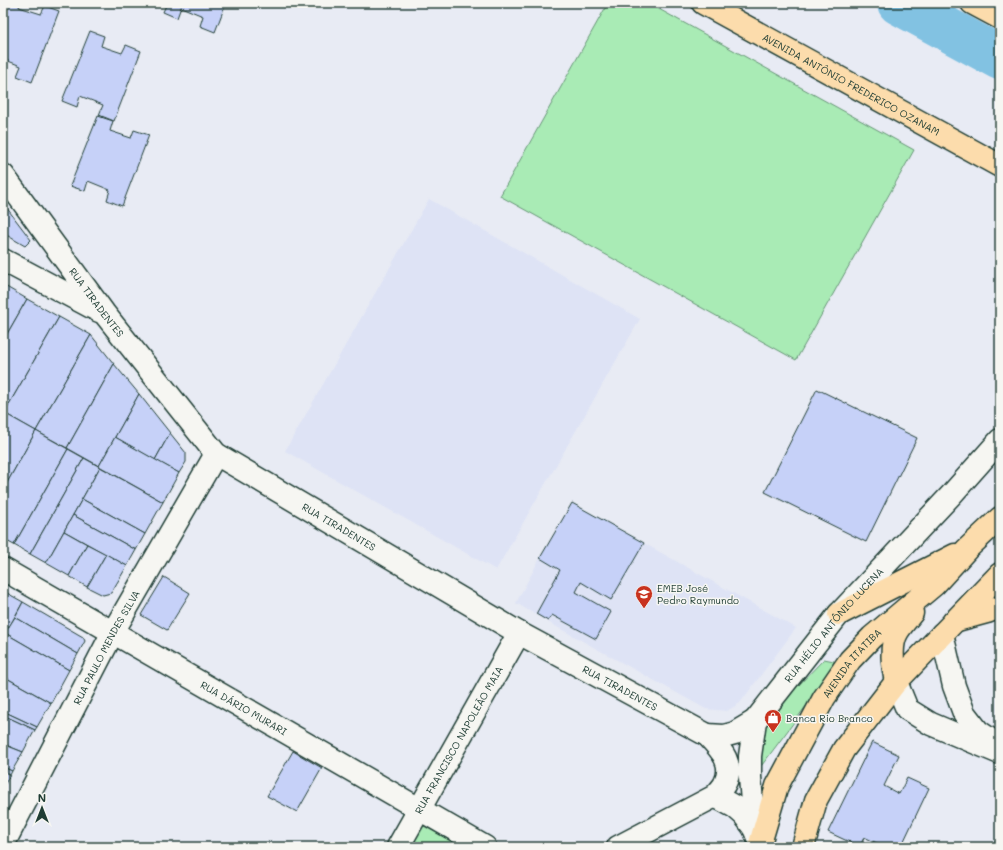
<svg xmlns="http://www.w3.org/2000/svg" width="1003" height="850" viewBox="0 0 1003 850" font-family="Mali,sans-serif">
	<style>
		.built { fill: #dee3f5 }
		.green { fill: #a9ebb5; stroke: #649474 }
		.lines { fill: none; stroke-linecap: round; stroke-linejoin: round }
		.river { stroke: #82c2e2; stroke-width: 44 }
		.building { fill: #c6d1f8; stroke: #1f3d34 }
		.minor-casing { stroke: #1f3d34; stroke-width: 25 }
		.major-casing { stroke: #1f3d34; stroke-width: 25 }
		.minor { stroke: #f6f6f2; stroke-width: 22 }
		.major { stroke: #fcdcac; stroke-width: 22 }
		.labels { text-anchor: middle; stroke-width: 3; stroke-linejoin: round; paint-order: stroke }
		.street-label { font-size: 10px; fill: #1f3d34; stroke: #f6f6f2 }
		.poi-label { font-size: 10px; fill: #1f3d34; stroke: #f6f6f2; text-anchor: start }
	</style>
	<rect width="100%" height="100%" fill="#e8ebf4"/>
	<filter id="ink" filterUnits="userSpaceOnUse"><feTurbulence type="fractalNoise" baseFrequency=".025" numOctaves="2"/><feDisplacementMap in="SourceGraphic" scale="8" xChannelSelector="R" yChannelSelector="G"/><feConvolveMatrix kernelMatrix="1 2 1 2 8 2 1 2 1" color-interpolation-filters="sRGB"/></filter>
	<g filter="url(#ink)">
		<g class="built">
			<polygon points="429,199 640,319 496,570 285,451"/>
			<polygon points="572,503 796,628 740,703 727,711 706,709 548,622 516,603 540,558"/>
		</g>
		<g class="green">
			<polygon points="608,3 648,3 914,150 796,360 500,196"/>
			<polygon points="824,659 834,661 830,674 759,769 764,721"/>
			<polygon points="420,824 463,847 407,847"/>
		</g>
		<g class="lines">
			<polyline class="river" points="899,3 1000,58"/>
		</g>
		<g class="building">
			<polygon points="4,3 20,3 19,7 41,14 45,6 59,11 32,82 17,76 21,66 3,59"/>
			<polygon points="167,3 226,3 215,32 200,26 203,16 181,7 177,18 163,12"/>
			<polygon points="90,31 104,36 101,46 122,53 126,45 141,51 114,121 99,115 103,105 80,96 77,107 62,101"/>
			<polygon points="98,116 113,121 110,131 131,138 134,130 149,135 122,206 107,200 110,190 88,181 85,191 70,186"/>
			<polygon points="3,203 31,240 25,246 3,233"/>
			<polygon points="3,285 27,299 3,341"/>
			<polygon points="27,299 59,317 4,413 3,412 3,341"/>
			<polygon points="59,317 91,335 36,431 4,413"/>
			<polygon points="91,335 114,364 67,448 36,431"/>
			<polygon points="114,364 139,394 99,466 67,448"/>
			<polygon points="817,389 917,438 866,542 765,492"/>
			<polygon points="139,394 170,433 155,460 115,437"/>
			<polygon points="4,413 36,431 3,490 3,415"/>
			<polygon points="36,431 68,449 14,545 3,539 3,490"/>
			<polygon points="170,433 186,453 186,462 179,473 155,460"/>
			<polygon points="115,437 179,473 163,502 99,466"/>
			<polygon points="68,449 84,458 30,554 14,545"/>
			<polygon points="84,458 100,467 46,563 30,554"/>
			<polygon points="100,467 163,502 145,534 82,499"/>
			<polygon points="82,499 145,534 136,550 73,515"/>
			<polygon points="572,503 644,543 611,600 581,582 576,592 611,612 596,639 552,615 548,621 536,614 560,570 540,558"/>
			<polygon points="73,515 136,550 127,566 64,531"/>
			<polygon points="64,531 87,544 69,576 46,563"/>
			<polygon points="87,544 106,554 87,587 69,576"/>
			<polygon points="106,554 127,566 111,593 103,595 87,587"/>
			<polygon points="164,577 190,593 167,630 141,615"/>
			<polygon points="7,593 23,602 3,638 3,600"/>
			<polygon points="23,602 83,637 85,641 78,654 15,617"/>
			<polygon points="15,617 78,654 69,670 5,633"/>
			<polygon points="5,633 69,670 51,703 3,676 3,638"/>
			<polygon points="3,676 51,703 37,727 3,711"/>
			<polygon points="3,711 37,727 35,730 3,715"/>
			<polygon points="3,715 35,730 23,752 3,744"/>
			<polygon points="872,742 899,755 884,786 899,794 907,778 929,788 901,847 878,847 879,844 864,837 860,847 828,832"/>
			<polygon points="3,744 23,752 12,771 3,767"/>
			<polygon points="293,751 322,768 297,812 267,796"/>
			<polygon points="3,767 12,771 10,775 3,771"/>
			<polygon points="3,771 10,775 3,787"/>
		</g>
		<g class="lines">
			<defs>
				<g id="minor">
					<path id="s1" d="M3 175 104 313 216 454 519 633 707 735C720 749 735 763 725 783 723 788 718 792 715 796L618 847"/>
					<polyline points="3,260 99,311"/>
					<path id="s2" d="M3 569 485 847"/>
					<polyline points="942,634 954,686 964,713 978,731 997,744"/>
					<polyline points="896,682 907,709 931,724 1000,753"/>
					<polyline points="707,735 724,736 735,733 755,721"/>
					<polyline points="715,796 735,807 744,815 754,828"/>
					<path id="s3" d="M760 843 754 828 750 777V756L755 721 839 614 952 494 1000 440"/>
					<path id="s4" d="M3 845 113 632 216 454"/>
					<path id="s5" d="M398 847 519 633"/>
				</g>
				<g id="major">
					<path id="s6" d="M703 3 1000 166"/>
					<polyline points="972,3 1000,18"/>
					<polyline points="839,614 955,555"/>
					<polyline points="954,621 987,612 1000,607"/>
					<path d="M896 682C893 667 889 645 898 631 902 625 907 619 912 613"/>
					<path id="s7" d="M759 847 777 786 824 698 850 660 872 637 934 585 967 549 1000 518"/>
					<polyline points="803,847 816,800 844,749 896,682 1000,574"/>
				</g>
			</defs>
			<use href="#minor" class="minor-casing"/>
			<use href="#major" class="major-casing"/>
			<use href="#minor" class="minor"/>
			<use href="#major" class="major"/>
		</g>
	</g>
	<defs>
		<symbol id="school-pin" viewBox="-11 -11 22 30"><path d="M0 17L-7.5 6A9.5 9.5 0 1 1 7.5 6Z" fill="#c8321e" stroke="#f6f6f2"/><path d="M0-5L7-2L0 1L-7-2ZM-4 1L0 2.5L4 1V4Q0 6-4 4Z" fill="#fff"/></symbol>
		<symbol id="shop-pin" viewBox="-11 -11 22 30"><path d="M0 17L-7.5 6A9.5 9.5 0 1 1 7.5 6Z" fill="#c8321e" stroke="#f6f6f2"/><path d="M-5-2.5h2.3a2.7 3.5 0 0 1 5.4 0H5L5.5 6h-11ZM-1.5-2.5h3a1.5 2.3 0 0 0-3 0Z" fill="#fff"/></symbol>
	</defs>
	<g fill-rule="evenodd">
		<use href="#school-pin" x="634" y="584" width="20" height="27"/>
		<use href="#shop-pin" x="763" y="708" width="20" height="27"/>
	</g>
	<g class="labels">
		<g class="street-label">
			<text dy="4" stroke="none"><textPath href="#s6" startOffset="169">AVENIDA ANTÔNIO FREDERICO OZANAM</textPath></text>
			<text dy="4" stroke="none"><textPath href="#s1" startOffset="158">RUA TIRADENTES</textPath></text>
			<text dy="4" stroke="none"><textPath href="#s1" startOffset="494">RUA TIRADENTES</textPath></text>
			<text dy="4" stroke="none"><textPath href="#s3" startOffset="248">RUA HÉLIO ANTÔNIO LUCENA</textPath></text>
			<text dy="4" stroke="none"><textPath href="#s4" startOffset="223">RUA PAULO MENDES SILVA</textPath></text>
			<text dy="4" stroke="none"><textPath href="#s7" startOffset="208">AVENIDA ITATIBA</textPath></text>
			<text dy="4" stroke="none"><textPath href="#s1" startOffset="818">RUA TIRADENTES</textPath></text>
			<text dy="4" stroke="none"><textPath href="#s2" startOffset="278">RUA DÁRIO MURARI</textPath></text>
			<text dy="4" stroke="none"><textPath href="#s5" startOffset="123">RUA FRANCISCO NAPOLEÃO MAIA</textPath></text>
		</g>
		<g class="poi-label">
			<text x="657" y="592">EMEB José<tspan x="657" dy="12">Pedro Raymundo</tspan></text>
			<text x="786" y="722">Banca Rio Branco</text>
		</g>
	</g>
	<rect width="1003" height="850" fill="none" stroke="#f6f6f2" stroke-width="16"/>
	<rect x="8" y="8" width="987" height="834" fill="none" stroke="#1f3d34" stroke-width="1.5" filter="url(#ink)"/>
	<g transform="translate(42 808)" stroke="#f6f6f2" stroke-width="3" paint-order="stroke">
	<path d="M0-3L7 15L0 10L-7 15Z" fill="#1f3d34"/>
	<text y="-6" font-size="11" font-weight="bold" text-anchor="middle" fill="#1f3d34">N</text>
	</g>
</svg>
